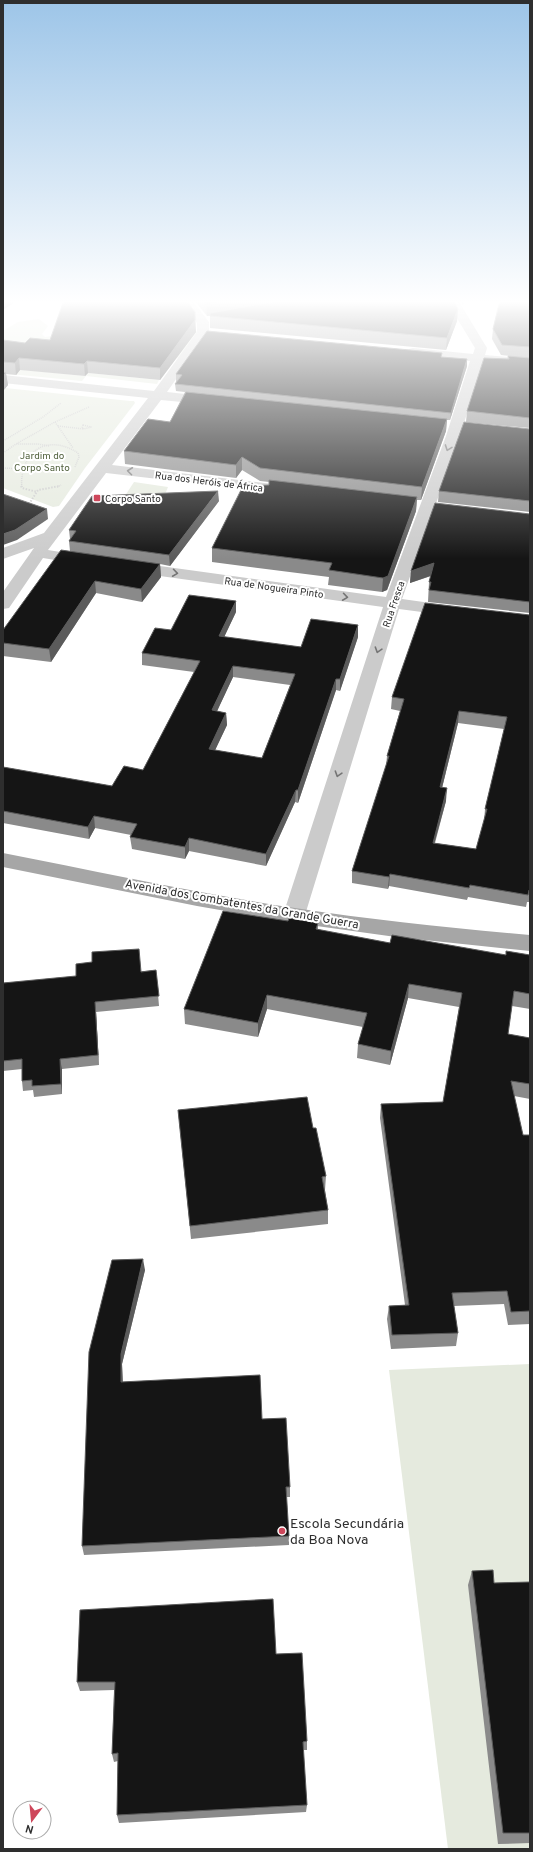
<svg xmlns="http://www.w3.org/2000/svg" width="533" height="1852" viewBox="0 0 533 1852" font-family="Overpass,sans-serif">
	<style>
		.green { fill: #e5eade }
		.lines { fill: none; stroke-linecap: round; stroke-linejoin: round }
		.path-far1 { stroke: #cbcbcb; stroke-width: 1.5; stroke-dasharray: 1 1; stroke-linecap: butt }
		.path { stroke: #cbcbcb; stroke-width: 2; stroke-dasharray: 1.5 1.5; stroke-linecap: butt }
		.minor { fill: #cbcbcb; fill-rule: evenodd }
		.major { fill: #a6a6a6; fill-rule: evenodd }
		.wall { fill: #8a8a8a; fill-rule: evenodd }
		.shaded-wall { fill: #5b5b5b }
		.building { fill: #151515; stroke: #5b5b5b; fill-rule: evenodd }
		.oneway { stroke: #757575 }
		.poi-dot { fill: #ce475b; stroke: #fff; stroke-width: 1.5 }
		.labels { text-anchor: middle; stroke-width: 4; stroke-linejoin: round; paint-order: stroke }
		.far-park-label { font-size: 10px; fill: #546441; stroke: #fff }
		.far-street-label { font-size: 10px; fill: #2e2e2e; stroke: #fff }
		.far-poi-label { font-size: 10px; fill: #2e2e2e; stroke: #fff; text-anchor: start }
		.street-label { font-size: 12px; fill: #2e2e2e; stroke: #fff }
		.near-poi-label { font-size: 14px; fill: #2e2e2e; stroke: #fff; text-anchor: start }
	</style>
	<rect width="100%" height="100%" fill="#fff"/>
	<g class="green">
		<polygon points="39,319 48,326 42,334 45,337 70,333 188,330 203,332 184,359 100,351 3,351 3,331 18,322"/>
		<polygon points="14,369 85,376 88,373 159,380 157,384 86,376 82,381 10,374"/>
		<polygon points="5,388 130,401 134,401 135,403 85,468 59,506 53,507 3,488 3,391"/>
		<polygon points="134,482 168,487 161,504 119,505"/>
		<polygon points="530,1364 530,1848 448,1849 389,1370"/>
	</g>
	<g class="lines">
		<g class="path-far1">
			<polyline points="55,422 73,448"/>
			<polygon points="83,425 91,427 84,429 82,428"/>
			<polyline points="58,426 84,429"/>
			<polyline points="3,441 43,417 61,403"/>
			<polyline points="49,446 38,444 16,444 55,422 89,407"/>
			<polyline points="3,453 16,444"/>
			<polyline points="3,468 24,469"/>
			<path d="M22 487C21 481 22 477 23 471 30 443 55 438 78 453L79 457 75 467"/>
			<polyline points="57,487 61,485"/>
		</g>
		<g class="path">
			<polyline points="21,486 22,488 37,492"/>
			<polyline points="29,504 38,490 60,486"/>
		</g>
		<g class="minor">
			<polygon points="180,300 192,300 209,322 209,332 167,392 213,397 218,398 220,401 218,404 213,405 161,400 112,465 281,485 286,486 288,489 286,492 281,493 106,473 48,550 91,557 93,560 91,563 85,565 43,558 9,608 3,609 3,592 34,548 3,559 3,548 44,533 148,398 3,383 3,375 154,391 197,332 197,323"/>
			<polygon points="446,300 458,300 487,348 485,355 530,359 530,367 483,362 460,436 402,599 452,606 458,607 460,611 458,615 452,616 399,609 305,915 302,920 294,923 286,920 283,915 383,607 131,572 125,570 123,567 125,564 131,562 386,597 446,436 470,361 413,356 409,355 407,352 409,349 413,348 473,354 475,348"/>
		</g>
		<path class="major" d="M3 853C100 872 197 893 295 908 373 920 451 928 530 935V951L396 937 295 923 197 906 3 867Z"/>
	</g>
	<g class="wall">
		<polygon points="194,300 453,300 458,309 457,321 446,350 210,328 210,316 207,316"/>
		<polygon points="459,300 465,300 463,305"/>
		<polygon points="530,300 530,358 501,355 492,339 493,329"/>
		<polygon points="196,332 160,380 88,373 85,376 20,370 16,375 6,374 8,385 3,391 3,340 25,343 50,340"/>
		<polygon points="508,356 530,358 530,428 466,422 467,411 507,359"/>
		<polygon points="442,357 467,359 467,366 450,420 447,420 446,431 421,500 417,500 416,511 387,590 382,592 328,585 329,577 212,562 212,548 269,485 269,482 260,481 242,470 236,478 125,464 124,451 170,422 185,392 176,391 175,384 177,382 176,382 176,374"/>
		<polygon points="530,429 530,512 438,502 439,491"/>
		<polygon points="219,501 170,566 160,564 161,577 142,602 96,593 51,662 3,656 3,630 70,551 69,541 70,539 69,530"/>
		<polygon points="530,514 530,613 428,602 429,582 431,576 410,583 411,571"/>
		<path d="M236 612 224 637 301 647 358 637 340 691 336 690 298 803 295 802 266 866 189 851 185 859 132 849 130 837 131 835 95 828 89 839 3 823V767L112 786 143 770 194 672 142 665V653L171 630ZM233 677 290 685 262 758 215 750 227 725 226 713 217 711Z"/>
		<path d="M530 615V902H527L526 907 468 897 467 900 389 886 388 889 352 883V871L386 766 387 756 400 711 391 709 392 697ZM458 723 504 729 485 809 484 821 476 849 435 843 446 801 442 788Z"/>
		<polygon points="288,921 318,923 318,930 390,943 506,955 530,955 530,1009 512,1006 508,1034 530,1038 530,1099 514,1096 523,1135 530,1135 530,1324 508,1325 504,1304 454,1306 458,1333 456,1346 391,1349 387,1319 389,1306 405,1305 380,1118 381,1104 443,1102 459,1007 408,998 390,1065 357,1058 358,1044 363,1027 267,1009 258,1037 185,1024 184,1009"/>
		<polygon points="156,970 159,1006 96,1012 99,1065 62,1069 62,1094 34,1097 33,1090 23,1091 22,1081 22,1069 3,1071 3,983"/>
		<polygon points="178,1110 313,1128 326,1176 325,1190 328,1210 328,1224 191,1239"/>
		<polygon points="112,1260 145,1270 122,1364 123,1382 262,1419 290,1487 290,1497 286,1497 289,1536 289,1545 84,1555 82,1546"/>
		<polygon points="472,1571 494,1583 530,1582 530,1843 498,1844 468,1585"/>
		<polygon points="276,1654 307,1741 307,1750 303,1750 307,1805 306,1812 119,1823 117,1815 118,1761 114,1762 112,1754 114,1690 80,1691 77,1682"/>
	</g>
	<g class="shaded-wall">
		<polygon points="3,300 18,300 3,310"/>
		<polygon points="230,300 290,300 207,316 206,305"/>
		<polygon points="458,309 457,321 446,350 447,338"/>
		<polygon points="195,312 196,332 160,380 160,368"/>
		<polygon points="19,358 20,370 16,375 15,363"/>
		<polygon points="467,359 467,366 450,420 451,413"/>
		<polygon points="87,361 88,373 85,376 84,364"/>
		<polygon points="6,373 8,385 3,391 3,376"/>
		<polygon points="447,419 446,431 421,500 422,487"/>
		<polygon points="242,457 242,470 236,478 236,465"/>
		<polygon points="218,491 219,501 170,566 169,555"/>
		<polygon points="417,497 416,511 387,590 382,592 383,578"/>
		<polygon points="47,509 48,519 17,540 3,545 3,534"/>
		<polygon points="434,563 433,575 410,583 411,571"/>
		<polygon points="160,564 161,577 142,602 141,589"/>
		<polygon points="95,581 96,593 51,662 49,649"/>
		<polygon points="236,601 236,612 219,648 219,636"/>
		<polygon points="358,625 358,637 340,691 340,679"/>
		<polygon points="233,666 233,677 212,722 212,710"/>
		<polygon points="336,679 336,690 298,803 298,790"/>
		<polygon points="459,711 458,723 439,800 440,787"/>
		<polygon points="226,713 227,725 210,761 209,749"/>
		<polygon points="447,788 446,801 431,855 433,843"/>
		<polygon points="296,790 295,802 266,866 266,854"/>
		<polygon points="94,816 95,828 89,839 88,827"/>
		<polygon points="189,838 189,851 185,859 185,847"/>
		<polygon points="390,874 389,886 388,889 389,877"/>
		<polygon points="409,984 408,998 390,1065 391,1051"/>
		<polygon points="267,995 267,1009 258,1037 258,1023"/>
		<polygon points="95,1002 96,1012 99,1065 98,1055"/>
		<polygon points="60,1059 62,1069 62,1094 61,1084"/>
		<polygon points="143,1259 145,1270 122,1364 123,1392 121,1382 121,1354"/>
	</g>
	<g class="building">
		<polygon points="64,300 186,300 195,312 195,320 160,368 87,361 84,364 19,358 15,363 3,362 3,340 25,343 30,338 50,340"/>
		<polygon points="203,300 230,300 206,305"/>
		<polygon points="284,300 453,300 458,309 447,338 210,316 210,313"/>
		<polygon points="500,300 530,300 530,347 502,345 493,329"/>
		<polygon points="207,331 442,353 441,357 467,359 451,413 175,384 182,375 176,374"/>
		<polygon points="508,356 530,358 530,418 467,411 484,358 509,359"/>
		<polygon points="3,372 6,373 3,376"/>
		<polygon points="186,392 447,419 422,487 260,468 242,457 236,465 124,451 148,419 170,422"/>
		<polygon points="464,422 530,429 530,501 439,491"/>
		<polygon points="269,480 417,497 388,576 383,578 329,570 332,563 212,548 243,486 269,485"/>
		<polygon points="218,491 169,555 69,541 76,531 69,530 92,496"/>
		<polygon points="3,494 47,509 15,530 3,534"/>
		<polygon points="435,503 530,514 530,602 429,590 431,582 429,582 434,563 411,571"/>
		<polygon points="61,550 160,564 141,589 95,581 49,649 3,643 3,630"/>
		<path d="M189 595 236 601 219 636 301 647 311 619 358 625 340 679H336L298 790H296L266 854 189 838 185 847 130 837 137 824 94 816 88 827 3 811V767L112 786 124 766 143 770 200 661 142 653 155 628 171 630ZM233 666 295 674 262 758 209 749 226 713 212 710Z"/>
		<path d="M425 603 530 615V890H529L528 895 470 885 469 888 390 874 389 877 352 871 389 756H387L404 699 392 697ZM459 711 507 717 485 809H487L476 849 433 843 447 788 440 787Z"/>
		<polygon points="223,911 288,921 289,918 318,923 316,929 390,943 392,935 506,955 506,951 530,955 530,994 514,991 508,1034 530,1038 530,1084 511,1081 523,1135 530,1135 530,1311 511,1312 507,1291 452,1293 458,1333 392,1335 389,1306 409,1305 381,1104 443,1102 462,993 409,984 391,1051 358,1044 367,1013 267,995 258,1023 184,1009"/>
		<polygon points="139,949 141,972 156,970 159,996 95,1002 98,1055 60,1059 61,1084 32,1086 32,1080 22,1081 22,1059 3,1061 3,983 76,976 76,964 92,962 92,952"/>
		<polygon points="307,1097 313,1128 316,1128 326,1176 322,1177 328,1210 190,1226 178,1110"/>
		<polygon points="143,1259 121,1354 121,1382 260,1375 262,1419 286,1418 290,1487 286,1487 289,1536 82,1546 89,1352 112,1260"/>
		<polygon points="493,1570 494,1583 530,1582 530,1833 503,1833 472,1571"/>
		<polygon points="273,1599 276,1654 302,1653 307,1741 303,1742 307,1805 117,1815 118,1753 112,1754 115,1682 77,1682 80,1610"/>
	</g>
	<defs><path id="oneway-chevron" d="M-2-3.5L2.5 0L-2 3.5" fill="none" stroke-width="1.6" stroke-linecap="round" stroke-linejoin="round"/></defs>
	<g class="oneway">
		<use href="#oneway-chevron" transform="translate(448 448) rotate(110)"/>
		<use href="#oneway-chevron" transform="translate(130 471) rotate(-173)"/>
		<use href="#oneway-chevron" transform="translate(175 573) rotate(8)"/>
		<use href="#oneway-chevron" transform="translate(345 597) rotate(8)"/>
		<use href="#oneway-chevron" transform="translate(378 650) rotate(108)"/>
		<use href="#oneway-chevron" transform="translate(338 774) rotate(108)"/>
	</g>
	<linearGradient id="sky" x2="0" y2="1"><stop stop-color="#9dc5e8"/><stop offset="0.54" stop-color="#fff"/><stop offset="1" stop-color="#fff" stop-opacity="0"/></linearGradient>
	<rect width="533" height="559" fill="url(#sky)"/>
	<g class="poi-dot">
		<rect x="93" y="494" width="8" height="8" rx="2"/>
		<circle cx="282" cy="1531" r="4"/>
	</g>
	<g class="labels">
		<g class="far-park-label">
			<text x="42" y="459">Jardim do<tspan x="42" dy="12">Corpo Santo</tspan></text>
		</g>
		<g class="far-street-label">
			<text transform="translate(209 481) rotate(7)" y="4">Rua dos Heróis de África</text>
			<text transform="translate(274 587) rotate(8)" y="4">Rua de Nogueira Pinto</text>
			<text transform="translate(393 604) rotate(-71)" y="4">Rua Fresca</text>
		</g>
		<g class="far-poi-label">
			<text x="105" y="502">Corpo Santo</text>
		</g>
		<g class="street-label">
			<text transform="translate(242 904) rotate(10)" y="4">Avenida dos Combatentes da Grande Guerra</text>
		</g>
		<g class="near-poi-label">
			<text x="290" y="1528">Escola Secundária<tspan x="290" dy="16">da Boa Nova</tspan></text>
		</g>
	</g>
	<rect width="533" height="1852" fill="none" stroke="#2e2e2e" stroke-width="8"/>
	<g transform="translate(32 1820) rotate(196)"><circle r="19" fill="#ffffff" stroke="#ababab"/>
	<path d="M0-3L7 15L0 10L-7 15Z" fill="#ce475b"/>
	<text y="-6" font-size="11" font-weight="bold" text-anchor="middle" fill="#2e2e2e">N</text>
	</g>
</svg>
